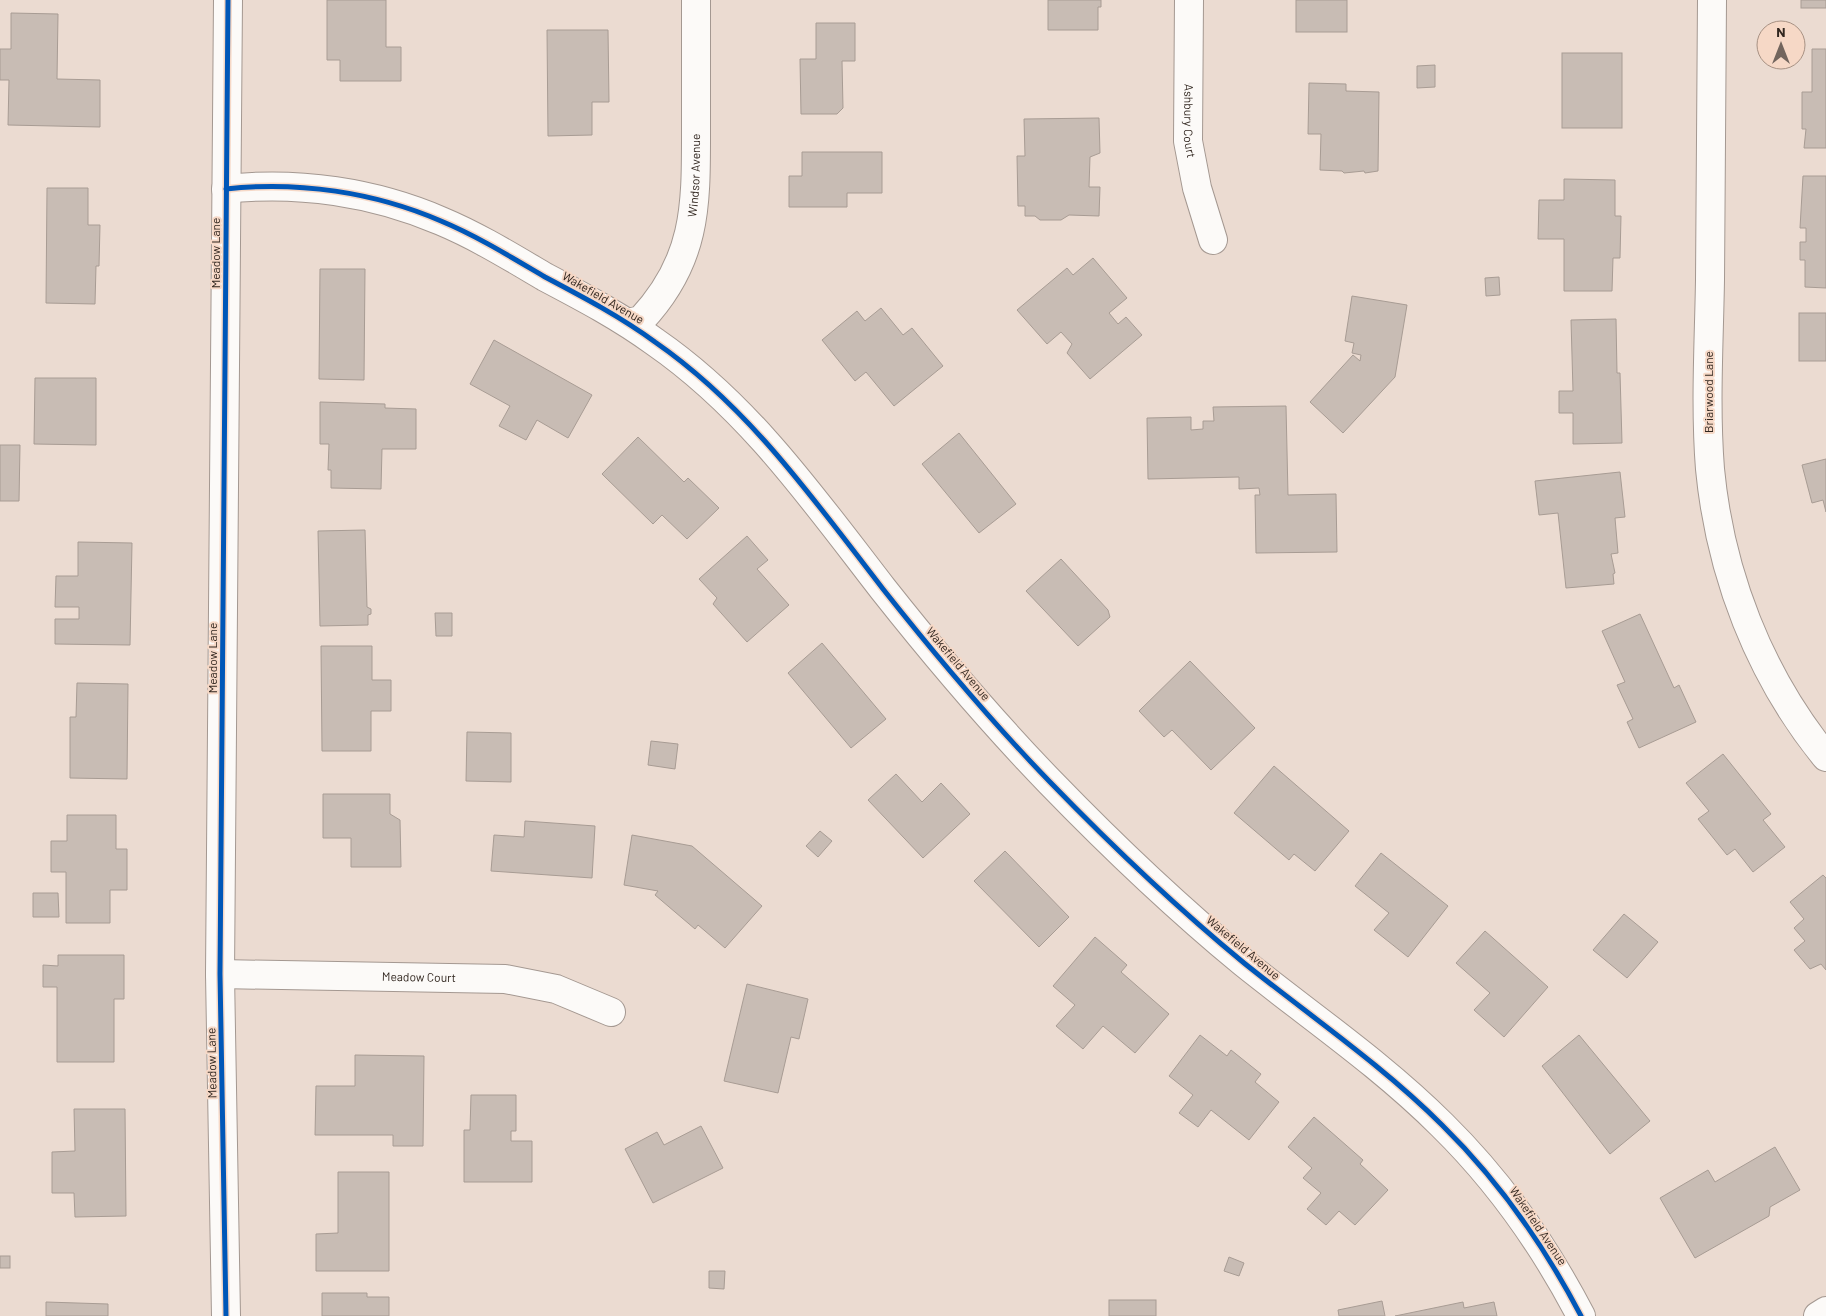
<svg xmlns="http://www.w3.org/2000/svg" width="1826" height="1316" viewBox="0 0 1826 1316" font-family="Barlow,sans-serif">
	<style>
		.building { fill: #c8bcb4; stroke: #a89c94 }
		.lines { fill: none; stroke-linecap: round; stroke-linejoin: round }
		.street-casing { stroke: #a49891; stroke-width: 30 }
		.street { stroke: #fcfaf8; stroke-width: 28 }
		.cycleway-casing { stroke: #f6d8c6; stroke-width: 8 }
		.cycleway { stroke: #0057b8; stroke-width: 5 }
		.labels { text-anchor: middle; stroke-width: 4; stroke-linejoin: round; paint-order: stroke }
		.street-label { font-size: 12px; fill: #31261f; stroke: #f6d8c6 }
	</style>
	<rect width="100%" height="100%" fill="#ebdbd1"/>
	<g class="building">
		<polygon points="327,0 386,0 386,47 401,47 401,81 340,81 340,60 327,60"/>
		<polygon points="1048,0 1101,0 1101,7 1098,7 1098,30 1048,30"/>
		<rect x="1296" y="0" width="51" height="32"/>
		<rect x="1801" y="0" width="25" height="8"/>
		<polygon points="11,13 58,14 57,79 100,80 100,127 8,125 9,80 0,80 0,49 11,49"/>
		<polygon points="816,23 855,23 855,61 842,61 843,108 837,114 801,114 800,59 816,59"/>
		<polygon points="547,30 608,30 609,102 592,102 592,135 548,136"/>
		<polygon points="1812,49 1826,49 1826,148 1804,148 1806,129 1802,129 1802,92 1812,92"/>
		<rect x="1562" y="53" width="60" height="75"/>
		<polygon points="1435,65 1435,87 1417,88 1417,66"/>
		<polygon points="1309,83 1346,84 1346,91 1379,92 1378,171 1365,173 1364,171 1344,173 1342,171 1320,170 1321,134 1308,134"/>
		<polygon points="1099,118 1100,153 1090,157 1089,187 1100,187 1099,216 1069,215 1061,220 1040,220 1035,216 1025,216 1025,206 1018,206 1017,156 1025,156 1024,119"/>
		<polygon points="802,152 882,152 882,193 847,193 847,207 789,207 789,176 802,176"/>
		<polygon points="1803,176 1826,176 1826,288 1805,287 1805,260 1800,260 1800,242 1806,242 1806,228 1800,228"/>
		<polygon points="1564,179 1615,180 1615,216 1621,216 1620,258 1613,258 1612,291 1564,291 1564,239 1538,239 1539,200 1564,200"/>
		<polygon points="47,188 88,188 88,225 100,225 99,266 96,266 95,304 46,303"/>
		<polygon points="1093,258 1127,298 1109,313 1118,324 1126,317 1142,335 1090,379 1067,353 1072,344 1061,332 1047,344 1017,310 1067,268 1073,275"/>
		<polygon points="320,269 365,269 364,380 319,379"/>
		<polygon points="1499,277 1500,295 1486,296 1485,278"/>
		<polygon points="1352,296 1407,305 1395,377 1343,433 1310,402 1353,355 1360,361 1361,355 1352,353 1354,343 1345,341"/>
		<polygon points="881,308 903,335 912,328 943,366 894,406 866,372 855,381 822,340 857,311 865,321"/>
		<rect x="1799" y="313" width="27" height="48"/>
		<polygon points="1616,319 1617,373 1620,373 1622,443 1573,444 1573,413 1559,413 1559,391 1573,391 1571,320"/>
		<polygon points="494,340 592,395 568,438 537,420 526,440 499,426 510,406 470,384"/>
		<polygon points="35,378 96,378 96,445 34,444"/>
		<polygon points="320,402 385,404 385,408 416,409 416,449 382,449 381,489 331,488 331,470 328,470 329,444 320,444"/>
		<polygon points="1286,406 1288,495 1336,494 1337,552 1256,553 1255,495 1260,495 1259,488 1239,489 1239,477 1148,479 1147,418 1191,417 1191,430 1203,429 1203,421 1214,421 1213,407"/>
		<polygon points="959,433 1016,504 979,533 922,464"/>
		<polygon points="638,437 684,482 688,478 719,508 687,539 662,515 653,524 602,474"/>
		<polygon points="0,445 20,445 19,501 0,501"/>
		<polygon points="1826,459 1826,512 1823,500 1812,503 1802,465"/>
		<polygon points="1620,472 1625,517 1615,518 1618,553 1611,554 1615,573 1613,574 1614,584 1566,588 1558,513 1539,515 1535,481"/>
		<polygon points="365,530 367,607 371,609 371,614 368,615 368,625 320,626 318,531"/>
		<polygon points="747,536 768,560 757,569 789,605 747,642 713,604 717,598 699,579"/>
		<polygon points="78,542 132,543 130,645 55,644 55,619 79,619 79,607 55,607 56,576 78,576"/>
		<polygon points="1061,559 1108,610 1110,617 1078,646 1026,591"/>
		<polygon points="435,613 452,613 452,636 436,636"/>
		<polygon points="1640,614 1674,688 1679,685 1696,722 1639,748 1627,722 1633,719 1617,685 1625,682 1602,631"/>
		<polygon points="822,643 886,719 851,748 788,673"/>
		<polygon points="321,646 372,646 372,680 391,680 391,711 371,711 371,751 322,751"/>
		<polygon points="1190,661 1255,728 1211,770 1172,730 1164,737 1139,711"/>
		<polygon points="77,683 128,684 127,779 70,778 70,717 76,717"/>
		<polygon points="467,732 511,733 511,782 466,781"/>
		<polygon points="651,741 678,744 675,769 648,765"/>
		<polygon points="1723,754 1771,814 1763,820 1785,847 1753,872 1735,849 1727,855 1698,819 1709,811 1686,783"/>
		<polygon points="1274,766 1349,831 1315,871 1294,854 1289,860 1234,813"/>
		<polygon points="896,774 922,802 941,783 970,814 923,858 868,800"/>
		<polygon points="323,794 390,794 390,814 400,820 401,867 351,867 351,838 323,838"/>
		<polygon points="67,815 116,815 116,849 127,849 127,890 110,890 110,923 66,923 66,872 51,872 51,841 67,841"/>
		<polygon points="525,821 595,826 592,878 491,871 494,835 524,837"/>
		<polygon points="820,831 832,841 818,857 806,846"/>
		<polygon points="632,835 692,846 762,906 725,948 698,925 695,929 655,895 658,891 624,885"/>
		<polygon points="1005,851 1069,917 1039,947 974,881"/>
		<polygon points="1381,853 1448,906 1408,957 1374,930 1389,913 1355,886"/>
		<polygon points="1823,875 1826,878 1826,970 1821,964 1810,969 1794,950 1805,941 1794,928 1804,919 1790,902"/>
		<polygon points="33,893 58,893 59,917 33,917"/>
		<polygon points="1624,914 1658,942 1627,978 1593,950"/>
		<polygon points="1485,931 1548,987 1504,1037 1474,1010 1490,993 1456,963"/>
		<polygon points="1095,937 1127,965 1121,972 1169,1014 1135,1053 1103,1026 1083,1049 1056,1026 1075,1005 1053,986"/>
		<polygon points="58,955 124,955 124,999 114,999 114,1062 57,1062 57,987 43,987 43,965 58,966"/>
		<polygon points="747,984 808,999 799,1039 791,1037 778,1093 724,1081"/>
		<polygon points="1200,1035 1227,1056 1231,1050 1261,1074 1255,1082 1279,1102 1249,1140 1211,1110 1198,1127 1179,1113 1193,1095 1169,1076"/>
		<polygon points="1579,1035 1650,1121 1610,1154 1542,1066"/>
		<polygon points="355,1055 424,1056 423,1146 393,1146 393,1135 315,1135 316,1086 355,1086"/>
		<polygon points="471,1095 516,1095 516,1131 511,1131 511,1141 532,1141 532,1182 464,1182 464,1130 470,1130"/>
		<polygon points="74,1109 125,1109 126,1216 75,1217 74,1193 52,1193 52,1152 75,1151"/>
		<polygon points="1314,1117 1363,1160 1360,1164 1388,1190 1355,1225 1339,1211 1326,1225 1307,1209 1321,1193 1303,1178 1312,1168 1288,1147"/>
		<polygon points="701,1126 723,1168 653,1203 625,1149 657,1132 664,1145"/>
		<polygon points="1775,1147 1800,1190 1770,1207 1769,1216 1695,1258 1660,1198 1708,1170 1715,1182"/>
		<polygon points="338,1172 389,1172 389,1271 316,1271 316,1234 338,1233"/>
		<rect x="0" y="1256" width="10" height="12"/>
		<polygon points="1229,1257 1244,1263 1239,1276 1224,1271"/>
		<polygon points="709,1271 725,1271 724,1289 709,1288"/>
		<polygon points="322,1293 367,1293 367,1297 389,1297 389,1316 322,1316"/>
		<rect x="1109" y="1300" width="47" height="16"/>
		<polygon points="1382,1301 1385,1316 1339,1316 1338,1310"/>
		<polygon points="46,1302 108,1304 108,1316 46,1316"/>
		<polygon points="1463,1302 1464,1308 1494,1302 1497,1316 1395,1316"/>
	</g>
	<g class="lines">
		<defs>
			<g id="street">
				<path id="s1" d="M1189 0 1188 141 1197 188 1213 240"/>
				<path d="M1712 0C1711 93 1710 186 1710 280 1709 342 1705 406 1710 469 1720 573 1759 675 1826 757"/>
				<path d="M226 189C298 181 374 192 441 221 477 236 511 257 545 277 583 297 621 317 655 342 749 407 814 500 883 589 936 656 991 721 1050 782 1112 846 1176 907 1244 963 1310 1016 1382 1065 1442 1125 1499 1181 1544 1245 1581 1316"/>
				<path id="s2" d="M628 323 641 320C698 259 696 204 696 126 696 84 696 42 696 0"/>
				<path id="s3" d="M220 974 505 979 556 989 611 1012"/>
				<polyline points="226,1316 220,974 228,0"/>
				<polyline points="1818,1316 1826,1311"/>
			</g>
		</defs>
		<use href="#street" class="street-casing"/>
		<use href="#street" class="street"/>
		<defs>
			<g id="cycleway">
				<path d="M226 189C298 181 374 192 441 221 477 236 511 257 545 277 583 297 621 317 655 342 749 407 814 500 883 589 936 656 991 721 1050 782 1112 846 1176 907 1244 963 1310 1016 1382 1065 1442 1125 1499 1181 1544 1245 1581 1316"/>
				<polyline points="226,1316 220,974 228,0"/>
			</g>
		</defs>
		<use href="#cycleway" class="cycleway-casing"/>
		<use href="#cycleway" class="cycleway"/>
	</g>
	<g class="labels">
		<g class="street-label">
			<text dy="4" stroke="none"><textPath href="#s1" startOffset="121">Ashbury Court</textPath></text>
			<text dy="4" stroke="none"><textPath href="#s2" startOffset="172">Windsor Avenue</textPath></text>
			<text transform="translate(216 253) rotate(-90)" y="4">Meadow Lane</text>
			<text transform="translate(603 298) rotate(30)" y="4">Wakefield Avenue</text>
			<text transform="translate(1709 392) rotate(-90)" y="4">Briarwood Lane</text>
			<text transform="translate(213 658) rotate(-90)" y="4">Meadow Lane</text>
			<text transform="translate(958 664) rotate(50)" y="4">Wakefield Avenue</text>
			<text transform="translate(1243 948) rotate(40)" y="4">Wakefield Avenue</text>
			<text dy="4" stroke="none"><textPath href="#s3" startOffset="199">Meadow Court</textPath></text>
			<text transform="translate(212 1063) rotate(-91)" y="4">Meadow Lane</text>
			<text transform="translate(1538 1226) rotate(56)" y="4">Wakefield Avenue</text>
		</g>
	</g>
	<g transform="translate(1781 45)"><circle r="24" fill="#f6d8c6" stroke="#a79183"/>
	<path d="M0-4L9 19L0 12L-9 19Z" fill="#72655d"/>
	<text y="-8" font-size="14" font-weight="bold" text-anchor="middle" fill="#31261f">N</text>
	</g>
</svg>
